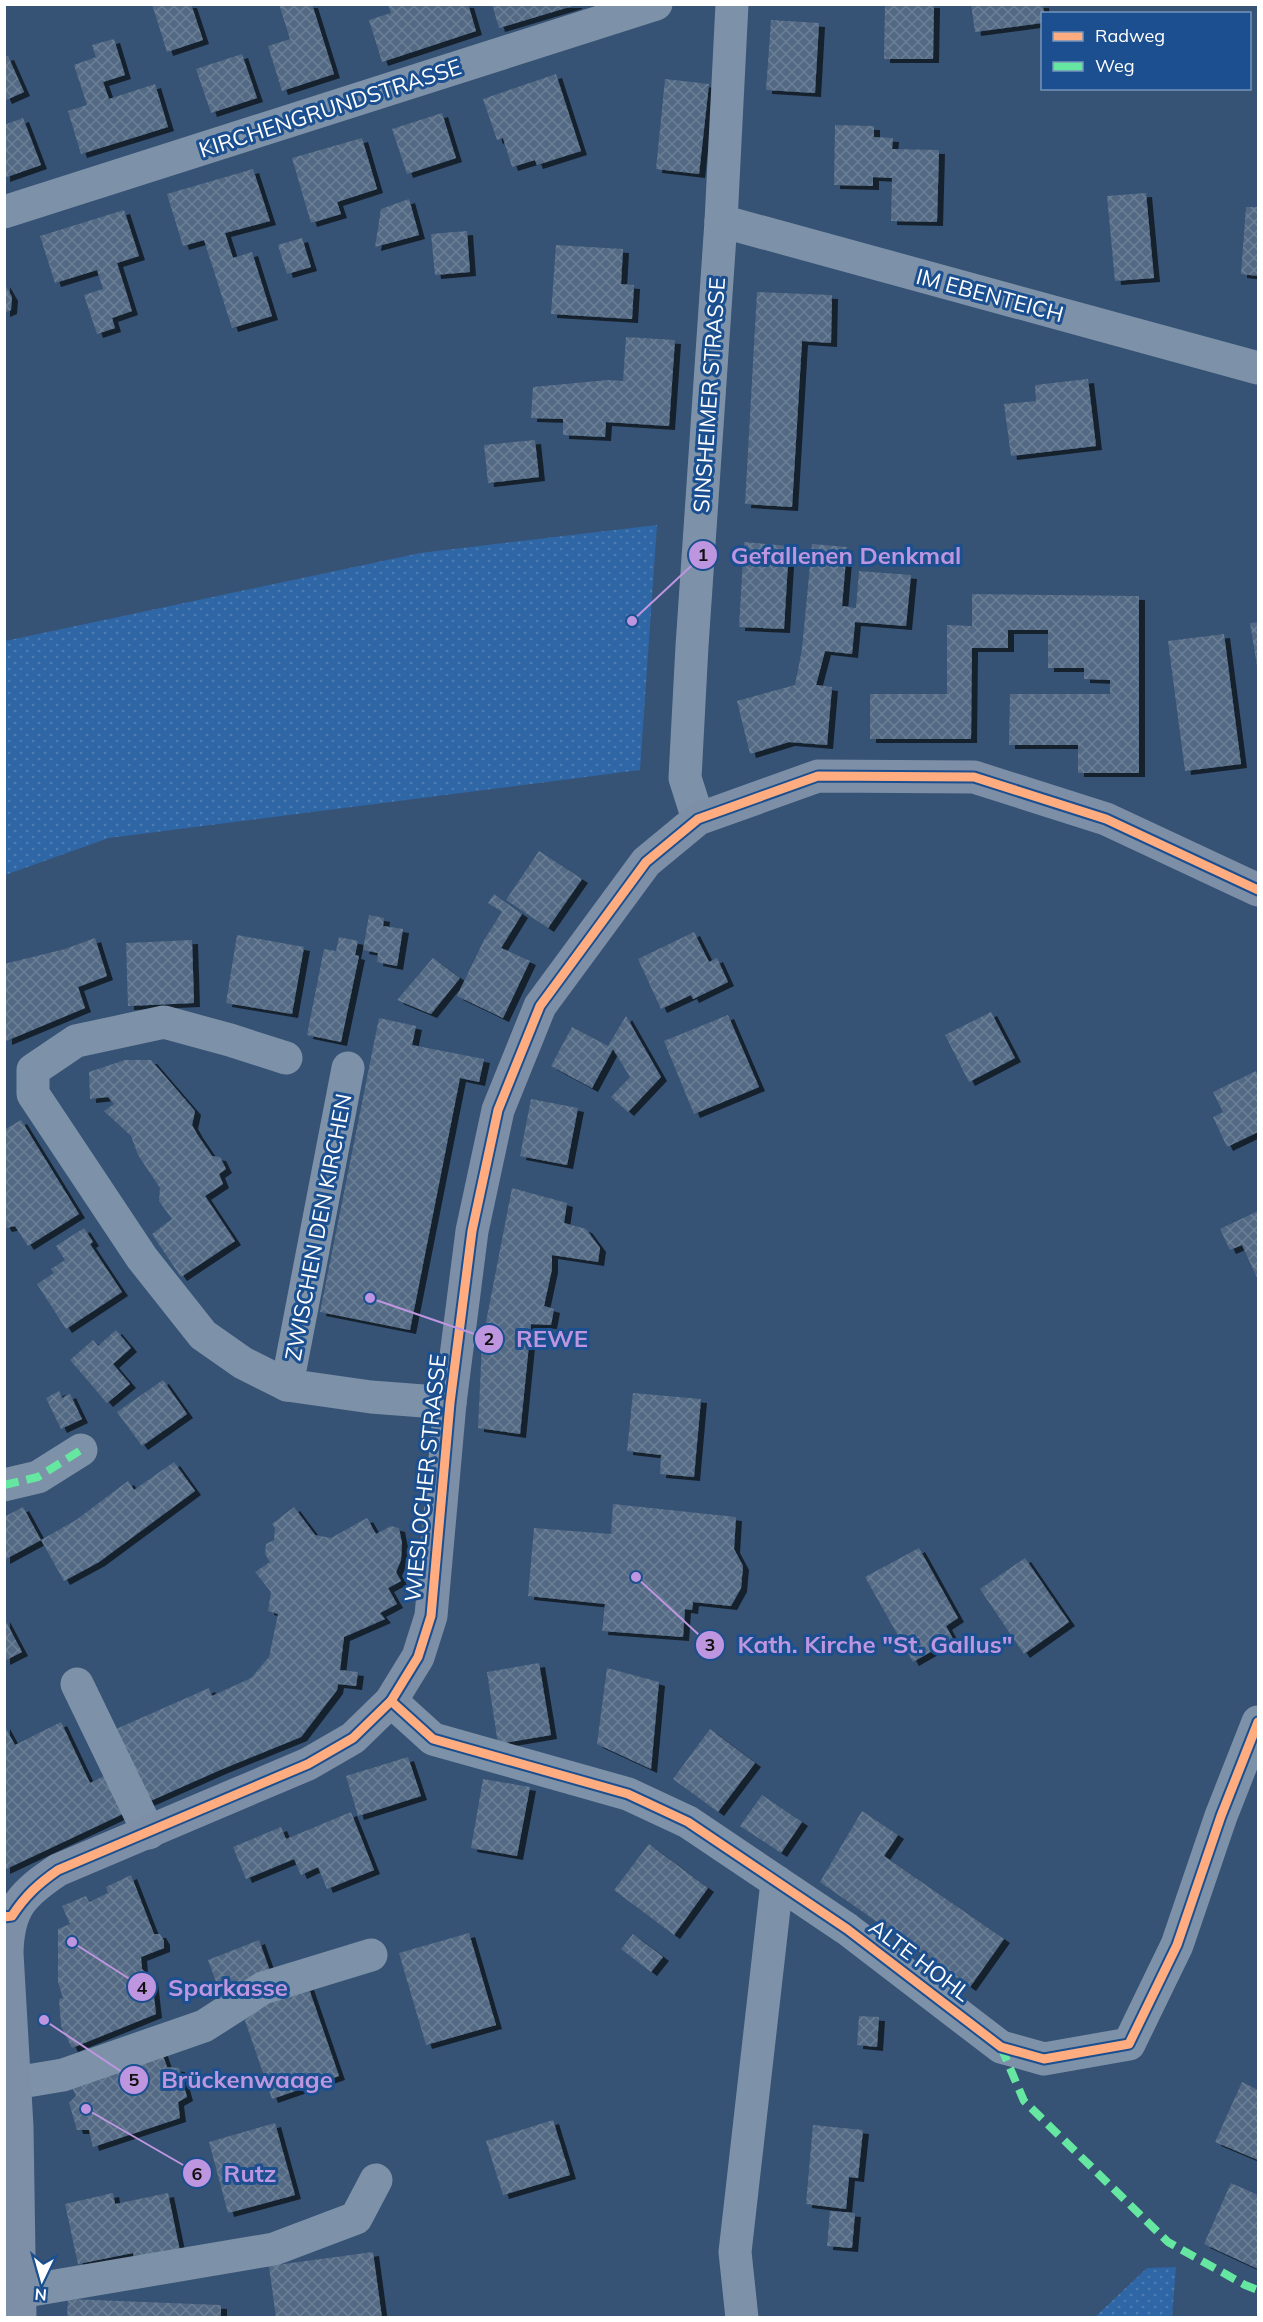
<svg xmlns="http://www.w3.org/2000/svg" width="1263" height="2322" viewBox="0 0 1263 2322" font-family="Mulish,sans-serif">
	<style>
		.grass { fill: url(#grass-dots) }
		.building { fill: url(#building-cross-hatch); filter: url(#shadow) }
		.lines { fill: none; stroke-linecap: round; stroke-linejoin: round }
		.minor { stroke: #7d92a8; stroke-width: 33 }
		.major { stroke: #7d8ea7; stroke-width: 33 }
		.quiet { stroke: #66e7a1; stroke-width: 8; stroke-dasharray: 15 8; stroke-linecap: butt }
		.cycleway-casing { stroke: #1b4f8f; stroke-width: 13 }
		.cycleway { stroke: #ffac80; stroke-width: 9 }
		.labels { text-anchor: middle; stroke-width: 6; stroke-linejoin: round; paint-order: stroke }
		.street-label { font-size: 22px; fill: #fff; stroke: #1b4f8f }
		.leader { fill: none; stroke: #bd96df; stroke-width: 2 }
		.callout-dot { fill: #bd96df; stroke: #1b4f8f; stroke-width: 2 }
		.mark-label { font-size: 18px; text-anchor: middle; font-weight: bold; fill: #111 }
		.callout-label { font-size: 24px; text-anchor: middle; font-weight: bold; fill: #bd96df; stroke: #1b4f8f; stroke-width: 6; stroke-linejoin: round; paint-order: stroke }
	</style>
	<defs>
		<pattern id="grass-dots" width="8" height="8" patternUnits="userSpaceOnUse" patternTransform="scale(1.5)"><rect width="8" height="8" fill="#2f66a5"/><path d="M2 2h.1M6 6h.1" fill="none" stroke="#4e7db2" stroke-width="1.8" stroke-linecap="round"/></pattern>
		<pattern id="building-cross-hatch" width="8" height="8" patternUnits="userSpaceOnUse" patternTransform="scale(1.5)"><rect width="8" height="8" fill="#526984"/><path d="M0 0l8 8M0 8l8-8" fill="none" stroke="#6c8096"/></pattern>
		<filter id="shadow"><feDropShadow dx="6" dy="4" stdDeviation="0" flood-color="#0009"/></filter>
	</defs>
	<rect width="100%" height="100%" fill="#365274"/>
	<g class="grass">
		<polygon points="657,525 640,770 109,838 5,875 5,641 420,553"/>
		<polygon points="1176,2267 1172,2317 1095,2317 1147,2268"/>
	</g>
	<g class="building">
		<polygon points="152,4 191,4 203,40 167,52"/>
		<polygon points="279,4 312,4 334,74 282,91 268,46 290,39"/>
		<polygon points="388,4 468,4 476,31 382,62 369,20 391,13"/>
		<polygon points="492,4 576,4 576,5 499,28"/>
		<polygon points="885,4 934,4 933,59 884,59"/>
		<polygon points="971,4 1043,4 1044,14 1042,14 1042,23 975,32"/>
		<polygon points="771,20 819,23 815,93 766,90"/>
		<polygon points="114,39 125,75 103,82 109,99 155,84 168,127 81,154 68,111 87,105 74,65 96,57 92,45"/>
		<polygon points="242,54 257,98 211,113 196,69"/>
		<polygon points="8,56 24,92 6,100 4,96 4,57"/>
		<polygon points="556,74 581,151 537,165 535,160 512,167 503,138 497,140 483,99"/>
		<polygon points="665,79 709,84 699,174 656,169"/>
		<polygon points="442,113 456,158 407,174 392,129"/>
		<polygon points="23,118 41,165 4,178 4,125"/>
		<polygon points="835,125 874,126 874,137 893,138 892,149 939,150 937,222 891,221 892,178 873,177 873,186 834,185"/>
		<polygon points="362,138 377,189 337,202 341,214 311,223 292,158"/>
		<polygon points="253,169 270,221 225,233 233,258 252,252 272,316 232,328 204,240 183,246 167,194"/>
		<polygon points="1146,193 1154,278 1115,281 1107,196"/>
		<polygon points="409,199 419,235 375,247 381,209"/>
		<polygon points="1246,207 1258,207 1258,276 1241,274"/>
		<polygon points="124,210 139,256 117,263 132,311 112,318 115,328 97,334 84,295 103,289 97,270 55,283 40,236"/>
		<polygon points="467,231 470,272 435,275 431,234"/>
		<polygon points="302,238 311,267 287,274 278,245"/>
		<polygon points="556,245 623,249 621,284 634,285 632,319 551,314"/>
		<polygon points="4,283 12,297 11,310 4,313"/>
		<polygon points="757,292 832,295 831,343 802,341 792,507 745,504"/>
		<polygon points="626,337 675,340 669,426 606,422 605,437 563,435 563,419 531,418 533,387 608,380 623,381"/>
		<polygon points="1088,379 1096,446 1011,456 1004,404 1036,401 1035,385"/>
		<polygon points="535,440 539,477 488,483 484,445"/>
		<polygon points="744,542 789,546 784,629 739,627"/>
		<polygon points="812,544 847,547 842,606 856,608 859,571 911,575 906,626 855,622 852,654 825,651 816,685 832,687 827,745 789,742 750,754 737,701 795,685 802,649"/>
		<polygon points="972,594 1139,596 1139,773 1078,773 1078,745 1009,745 1010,694 1110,694 1110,680 1084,679 1084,668 1048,668 1048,630 1008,630 1008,648 972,648 971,739 870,739 870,694 947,694 947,625 972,626"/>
		<polygon points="1258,622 1258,666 1257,666 1250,623"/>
		<polygon points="1224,634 1241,764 1185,771 1168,641"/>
		<polygon points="539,851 582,879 548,928 506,900"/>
		<polygon points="494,894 522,914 501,948 530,961 503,1018 457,996 484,940 502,912 488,903"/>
		<polygon points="369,915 384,918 383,926 403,929 397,966 377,962 378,953 363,950"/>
		<polygon points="694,932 709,962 717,958 728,982 693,999 691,995 661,1009 638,959"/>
		<polygon points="237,935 304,947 292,1014 226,1003"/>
		<polygon points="339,937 358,941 355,955 359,956 341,1042 307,1035 324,949 336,951"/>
		<polygon points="95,938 107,976 78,987 85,1008 6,1041 4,964 65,949"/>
		<polygon points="192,940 194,1003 128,1006 126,943"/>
		<polygon points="433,958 460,978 431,1014 397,1000"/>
		<polygon points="991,1012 1015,1058 969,1082 945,1035"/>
		<polygon points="728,1015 759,1087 694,1114 664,1041"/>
		<polygon points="626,1016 661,1077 628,1112 611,1097 630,1077 613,1049 592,1088 551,1066 572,1027 608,1046"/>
		<polygon points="379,1018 416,1026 412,1045 484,1059 479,1082 460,1078 410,1330 320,1312"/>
		<polygon points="125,1060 151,1060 195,1111 192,1125 197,1134 212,1156 220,1157 226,1169 219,1174 223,1184 205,1196 235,1241 181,1277 152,1234 172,1219 159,1201 160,1188 138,1155 131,1136 104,1111 114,1104 108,1097 90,1099 89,1072"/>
		<polygon points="1256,1071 1258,1077 1258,1132 1227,1147 1213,1117 1223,1112 1213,1092"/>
		<polygon points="531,1099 578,1108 567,1165 520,1156"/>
		<polygon points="21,1120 79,1214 28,1246 15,1226 6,1228 4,1225 4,1130"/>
		<polygon points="512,1188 567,1203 564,1223 586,1229 600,1248 598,1262 552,1255 552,1269 544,1306 554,1309 551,1325 531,1324 520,1434 478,1428 482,1343"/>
		<polygon points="1258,1211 1258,1280 1242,1245 1230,1250 1220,1229"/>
		<polygon points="84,1228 93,1242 90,1244 122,1292 66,1329 37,1284 54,1273 51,1269 65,1260 56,1246"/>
		<polygon points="116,1330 131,1348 113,1364 130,1384 107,1403 70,1360 93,1340 98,1346"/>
		<polygon points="163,1380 187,1414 142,1446 117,1412"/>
		<polygon points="59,1391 62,1398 70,1394 82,1419 61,1429 46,1398"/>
		<polygon points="633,1393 701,1399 694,1477 660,1474 661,1455 627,1451"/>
		<polygon points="174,1462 195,1491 99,1562 64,1581 41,1540 76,1520 128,1481 134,1490"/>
		<polygon points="613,1504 736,1517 734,1549 743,1566 741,1588 731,1606 693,1602 692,1610 685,1609 683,1637 602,1631 605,1604 528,1596 534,1528 611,1534"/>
		<polygon points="23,1507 41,1540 4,1560 4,1517"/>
		<polygon points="294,1507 315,1535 331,1538 367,1518 376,1534 391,1526 399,1528 402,1543 401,1560 396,1572 401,1581 388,1588 397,1604 380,1613 385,1619 344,1637 340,1670 358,1672 356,1686 338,1684 337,1690 301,1737 220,1770 148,1802 116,1729 209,1688 212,1696 251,1678 269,1657 278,1614 268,1611 271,1592 255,1572 270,1562 265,1554 266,1544 274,1540 275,1528 272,1524"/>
		<polygon points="919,1548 958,1618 946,1626 953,1639 913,1662 865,1577"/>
		<polygon points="1025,1558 1069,1622 1024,1654 980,1589"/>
		<polygon points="4,1618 22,1652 4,1661"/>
		<polygon points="539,1663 551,1735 498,1744 487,1672"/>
		<polygon points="607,1668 659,1682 651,1769 597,1744"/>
		<polygon points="61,1722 90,1783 108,1774 127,1812 4,1870 4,1725 15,1745"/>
		<polygon points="710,1729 755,1763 718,1812 673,1779"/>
		<polygon points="408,1757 421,1796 358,1816 346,1776"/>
		<polygon points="483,1779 530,1787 517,1856 471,1848"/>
		<polygon points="762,1795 802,1822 781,1853 740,1826"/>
		<polygon points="862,1811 898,1835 884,1856 1004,1939 970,1987 820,1882"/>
		<polygon points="351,1812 374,1870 327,1889 318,1867 301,1875 294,1859 246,1879 233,1847 281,1827 286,1839"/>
		<polygon points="649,1844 708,1888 674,1935 614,1890"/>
		<polygon points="131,1875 154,1934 160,1934 164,1941 164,1948 141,1957 142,1969 152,1979 156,2014 72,2048 61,2026 59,1999 63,1998 58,1982 58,1929 70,1924 62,1906 86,1896 89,1902 108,1893 106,1887"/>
		<polygon points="469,1933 496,2025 426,2045 399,1953"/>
		<polygon points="633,1934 663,1957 651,1972 621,1949"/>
		<polygon points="259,1940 270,1971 219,1990 208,1960"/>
		<polygon points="308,1986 339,2076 272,2099 241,2009"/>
		<polygon points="859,2016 879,2017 877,2047 857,2045"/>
		<polygon points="161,2050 167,2067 179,2068 187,2097 178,2102 180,2118 93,2147 89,2130 77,2130 69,2103 76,2096 69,2082"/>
		<polygon points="1242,2082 1258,2090 1258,2160 1215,2142"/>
		<polygon points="553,2120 570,2175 503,2195 486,2141"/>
		<polygon points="275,2123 295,2195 228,2213 209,2142"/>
		<polygon points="813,2125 863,2130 858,2178 849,2177 846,2209 806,2204"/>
		<polygon points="1231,2183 1258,2195 1258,2269 1204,2244"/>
		<polygon points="113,2193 115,2204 168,2193 181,2256 136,2266 133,2253 78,2264 65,2204"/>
		<polygon points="830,2211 855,2213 852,2248 827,2246"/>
		<polygon points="373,2252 382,2318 276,2318 269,2266"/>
		<polygon points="68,2299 221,2305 221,2318 67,2318"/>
	</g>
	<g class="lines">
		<g class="minor">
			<polyline points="4,212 656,4"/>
			<polyline points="721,221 1258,368"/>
			<polyline points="698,819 685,778 692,646 721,221 732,4"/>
			<polyline points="286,1058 230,1040 164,1022 76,1041 33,1070 33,1094 142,1258 203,1335 243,1363 287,1385 371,1397 450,1403"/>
			<polyline points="287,1385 348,1068"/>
			<polyline points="4,1485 38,1477 81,1450"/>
			<polyline points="77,1684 149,1833"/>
			<polyline points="391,1701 433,1739 628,1794 688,1822 847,1929 1001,2047 1044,2059 1129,2044 1177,1945 1221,1816 1258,1722"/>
			<polyline points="15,2083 63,2075 204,2026 263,1988 371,1955"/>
			<polyline points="20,2292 274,2249 356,2218 376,2180"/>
			<polyline points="742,2318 735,2252 777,1882"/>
		</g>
		<path class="major" d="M20 2318 17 2127 7 1953C8 1908 22 1894 58 1870L308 1764 353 1738 391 1701 418 1657 431 1616 450 1403 472 1231 498 1110 540 1006 646 862 698 819 818 776 974 777 1106 819 1258 890"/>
		<g class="quiet">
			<polyline points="4,1485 38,1477 81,1450"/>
			<polyline points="1001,2047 1024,2101 1168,2242 1245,2285 1258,2290"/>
		</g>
		<defs>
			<g id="cycleway">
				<polyline points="391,1701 433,1739 628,1794 688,1822 847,1929 1001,2047 1044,2059 1129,2044 1177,1945 1221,1816 1258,1722"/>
				<path d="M4 1917 12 1916C25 1896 38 1884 58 1870L308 1764 353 1738 391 1701 418 1657 431 1616 450 1403 472 1231 498 1110 540 1006 646 862 698 819 818 776 974 777 1106 819 1258 890"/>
			</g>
		</defs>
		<use href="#cycleway" class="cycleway-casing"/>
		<use href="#cycleway" class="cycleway"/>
	</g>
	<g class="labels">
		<g class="street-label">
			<text transform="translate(330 108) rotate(-18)" y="8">KIRCHENGRUNDSTRASSE</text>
			<text transform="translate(990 295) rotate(15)" y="8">IM EBENTEICH</text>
			<text transform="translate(709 395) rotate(-86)" y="8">SINSHEIMER STRASSE</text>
			<text transform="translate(318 1227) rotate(-79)" y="8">ZWISCHEN DEN KIRCHEN</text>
			<text transform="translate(425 1478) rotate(-84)" y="8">WIESLOCHER STRASSE</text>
			<text transform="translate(920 1960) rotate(37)" y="8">ALTE HOHL</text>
		</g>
	</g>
	<path class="leader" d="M632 621L703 555M370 1298L489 1339M636 1577L710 1645M72 1942L142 1987M44 2020L134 2080M86 2109L197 2173"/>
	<g class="callout-dot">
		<circle cx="632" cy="621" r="6"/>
		<circle cx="370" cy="1298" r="6"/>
		<circle cx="636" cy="1577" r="6"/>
		<circle cx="72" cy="1942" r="6"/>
		<circle cx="44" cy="2020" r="6"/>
		<circle cx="86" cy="2109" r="6"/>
		<circle cx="703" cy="555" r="15"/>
		<circle cx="489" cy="1339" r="15"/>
		<circle cx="710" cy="1645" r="15"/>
		<circle cx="142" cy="1987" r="15"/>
		<circle cx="134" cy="2080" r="15"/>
		<circle cx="197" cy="2173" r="15"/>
	</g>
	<g class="mark-label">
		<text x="703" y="561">1</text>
		<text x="489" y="1345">2</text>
		<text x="710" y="1651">3</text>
		<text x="142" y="1994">4</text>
		<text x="134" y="2086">5</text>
		<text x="197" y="2180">6</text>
	</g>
	<g class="callout-label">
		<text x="846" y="564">Gefallenen Denkmal</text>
		<text x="552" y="1347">REWE</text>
		<text x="875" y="1653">Kath. Kirche "St. Gallus"</text>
		<text x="228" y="1996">Sparkasse</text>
		<text x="247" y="2088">Brückenwaage</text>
		<text x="250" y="2182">Rutz</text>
	</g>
	<rect width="1263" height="2322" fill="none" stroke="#ffffff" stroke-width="12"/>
	<rect x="1041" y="12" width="210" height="78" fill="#1b4f8f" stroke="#7695bc" stroke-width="1.5"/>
	<rect x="1053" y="32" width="30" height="9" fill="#ffac80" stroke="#7695bc" stroke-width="1.5"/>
	<text x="1095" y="42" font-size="18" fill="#ffffff">Radweg</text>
	<rect x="1053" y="62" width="30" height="9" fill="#66e7a1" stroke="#7695bc" stroke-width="1.5"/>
	<text x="1095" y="72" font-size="18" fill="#ffffff">Weg</text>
	<g transform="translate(42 2280) rotate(185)" stroke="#1b4f8f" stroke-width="4.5" paint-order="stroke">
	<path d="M0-4.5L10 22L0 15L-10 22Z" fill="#ffffff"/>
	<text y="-9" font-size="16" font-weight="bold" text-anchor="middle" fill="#ffffff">N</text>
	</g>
</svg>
